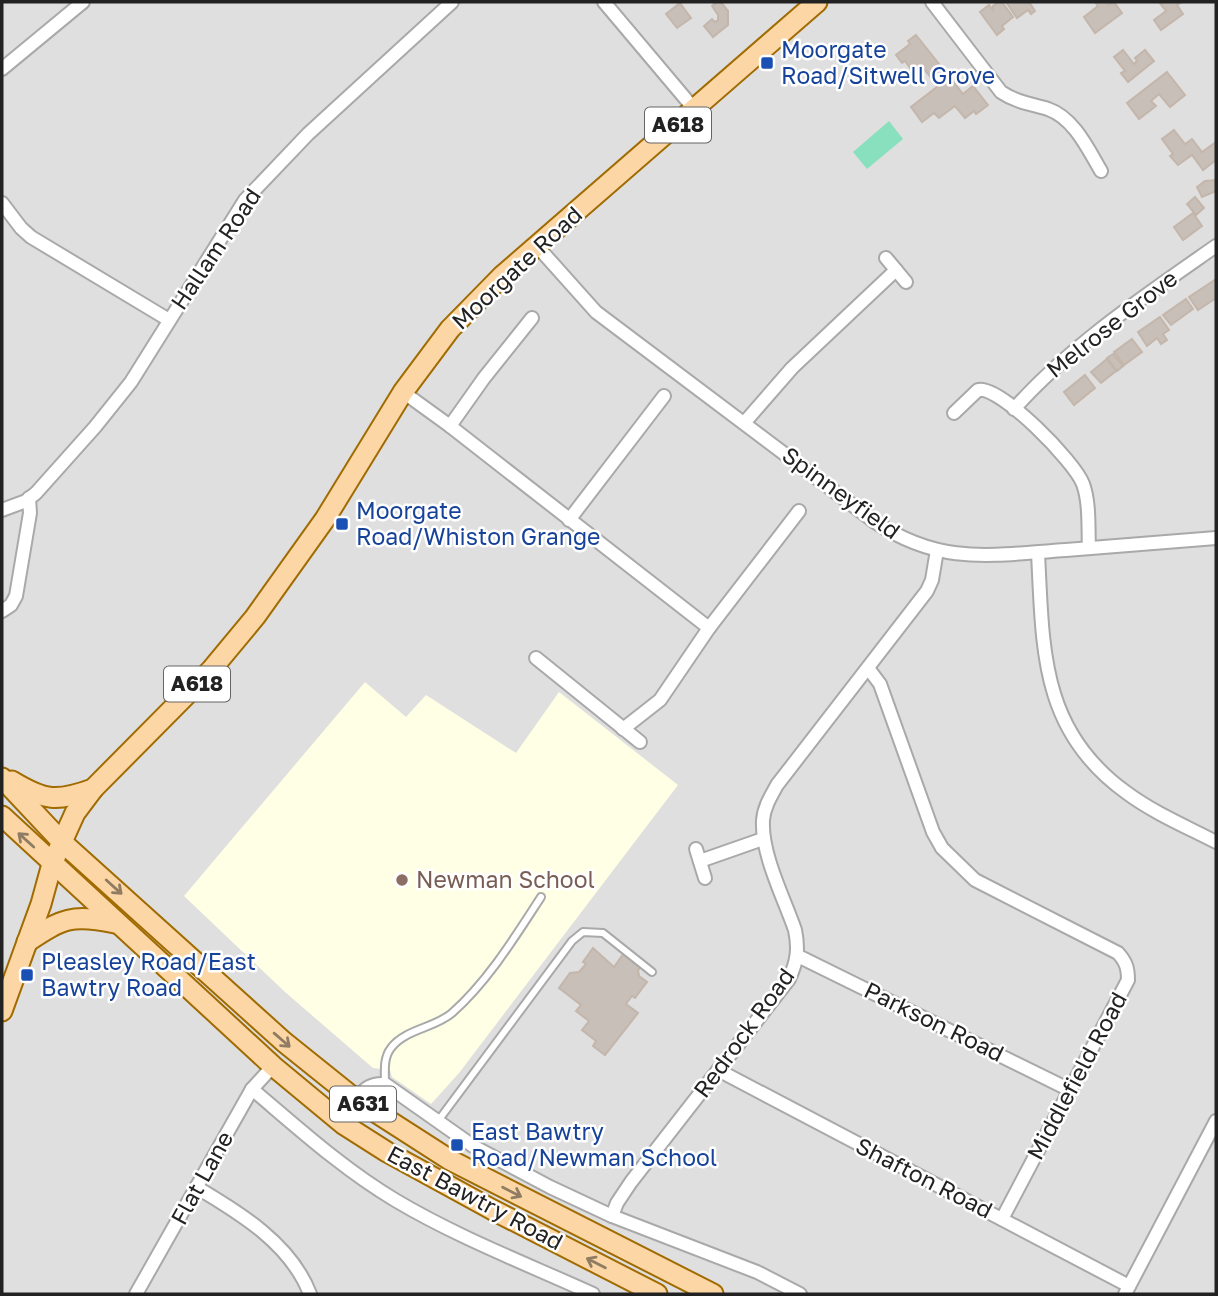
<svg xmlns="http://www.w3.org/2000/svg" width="1218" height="1296" font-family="'Golos Text',sans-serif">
  <rect width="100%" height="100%" fill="#f2efe9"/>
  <rect fill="#e0dfdf" x="2" y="2" width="1214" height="1292"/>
  <polygon fill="#ffffe5" points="365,682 406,717 426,695 516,753 559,692 678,785 459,1073 431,1104 392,1077 390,1070 373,1068 285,992 184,896"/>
  <polygon fill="#88e0be" points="889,121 903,139 867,169 853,152"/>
  <g fill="#c7bfb8" stroke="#c4b6ab" stroke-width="2">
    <polygon points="717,2 721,2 728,11 728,25 713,37 704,26 712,19 715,22 718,20 718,15 712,6"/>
    <polygon points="999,2 1002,2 1013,17 1002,26 1004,29 997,35 980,12 989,5 993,10 993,6"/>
    <polygon points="1006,2 1029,2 1035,11 1031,14 1028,10 1017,18"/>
    <polygon points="1095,2 1105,2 1108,5 1114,2 1122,13 1095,33 1084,17 1098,6"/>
    <polygon points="1159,2 1182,2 1177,5 1183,14 1161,30 1154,20 1166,11"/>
    <polygon points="680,3 691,18 677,28 666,14"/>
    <polygon points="916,35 963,94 973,86 988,105 976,114 974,111 965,118 955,106 939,118 934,113 922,122 911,107 938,86 924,69 916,76 905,61 902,63 896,55 910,44 908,41"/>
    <polygon points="1123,50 1134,64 1137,61 1135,58 1145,50 1154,61 1128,82 1121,73 1125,71 1114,57"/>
    <polygon points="1167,72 1185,95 1170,107 1159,94 1151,101 1156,106 1139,119 1127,103"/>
    <polygon points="1174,130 1185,144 1192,139 1202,152 1216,142 1216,160 1203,170 1192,155 1178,165 1170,156 1173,154 1162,139"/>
    <polygon points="1216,180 1216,191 1202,197 1197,187 1205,181"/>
    <polygon points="1195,197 1204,208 1196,215 1187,204"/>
    <polygon points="1193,213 1202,226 1183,240 1174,227"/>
    <polygon points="1216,279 1216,298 1198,310 1189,297"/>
    <polygon points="1186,299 1193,309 1171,325 1163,315"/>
    <polygon points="1160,317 1169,330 1163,334 1167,340 1161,344 1157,338 1147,346 1138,332"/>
    <polygon points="1132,339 1142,352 1124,365 1114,352"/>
    <polygon points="1113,354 1123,366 1117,371 1107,358"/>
    <polygon points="1107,359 1116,371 1101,383 1091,372"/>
    <polygon points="1085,375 1095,388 1074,405 1064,392"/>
    <polygon points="593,948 614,967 624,953 642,966 638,970 639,976 647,982 635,998 632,996 626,1004 638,1013 605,1055 593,1046 596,1041 582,1030 589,1021 576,1011 581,1005 559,988 570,973 579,972 586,964 583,962"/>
  </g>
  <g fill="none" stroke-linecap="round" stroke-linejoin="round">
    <g stroke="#a9a9a9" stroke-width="10">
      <g id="service">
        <path d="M385 1084C385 1072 383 1058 391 1048 405 1029 435 1028 452 1013 488 981 515 937 541 897"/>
        <polyline points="438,1121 572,941 583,932 603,933 652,972"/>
      </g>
    </g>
    <g stroke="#a9a9a9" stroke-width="16">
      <g id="minor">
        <polyline points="604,2 695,110"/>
        <path d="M932 2 1001 92C1016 102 1031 104 1048 109 1074 118 1088 149 1101 171"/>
        <polyline points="2,69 83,2"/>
        <polyline points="2,203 21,228 31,237 169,320"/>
        <path d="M537 246 596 312 875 522C942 566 991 555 1066 550 1116 546 1166 542 1216 538"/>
        <polyline points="886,258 906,282"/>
        <polyline points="403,392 450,426 709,628"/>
        <path d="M1014 409C1071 345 1146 295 1216 246"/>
        <path d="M954 413 978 390C1000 385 1075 462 1083 484 1090 503 1088 529 1089 548"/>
        <polyline points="745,422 792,368 896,270"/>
        <polyline points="450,426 484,378 532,318"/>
        <polyline points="2,510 26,501 36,493 95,427 131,382 245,200 308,134 452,2"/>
        <polyline points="569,520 664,396"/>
        <path d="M1038 553C1043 649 1040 731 1127 793 1154 813 1187 827 1216 842"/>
        <polyline points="2,611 11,605 16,596 30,513 29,498"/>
        <polyline points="536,658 640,742"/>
        <path d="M868 668 880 684 933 832 942 848 975 880 1118 953C1126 962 1128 968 1128 980L1002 1219"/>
        <polyline points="623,729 660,700 709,628 799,511"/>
        <polyline points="696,849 705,878"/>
        <polyline points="700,861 763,839"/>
        <polyline points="798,956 1070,1090"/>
        <polyline points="718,1070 1129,1286"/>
        <path d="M252 1089C298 1128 343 1169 395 1200 457 1237 527 1264 593 1294"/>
        <path d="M355 1099C365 1089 370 1083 385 1084L473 1146 550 1187 612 1216 757 1272 800 1294"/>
        <path d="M196 1187C240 1213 291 1244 310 1294"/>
        <path d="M612 1216 617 1203 631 1182 789 979C797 962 799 949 795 930 784 898 761 854 763 820 764 807 771 796 777 785L927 591 932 580 937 550"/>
        <polyline points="136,1294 252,1089 273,1066"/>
        <polyline points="1125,1294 1216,1121"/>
      </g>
    </g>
    <g stroke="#a06b00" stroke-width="23">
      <g id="primary">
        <polyline points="2,778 62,842 284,1042 355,1099 450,1160 713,1294"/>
        <path d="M12 781C45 801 57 802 93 789"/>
        <polyline points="2,816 273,1066 343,1124 387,1152 493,1210 657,1294"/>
        <path d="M27 942C63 918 72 914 115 923"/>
        <polyline points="2,1011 41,904 52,864 75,813 93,789 211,670 255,617 325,519 403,392 450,329 502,276 817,2"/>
      </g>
    </g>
    <use href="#service" stroke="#fff" stroke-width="6"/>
    <use href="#minor" stroke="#fff" stroke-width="12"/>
    <use href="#primary" stroke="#fcd6a4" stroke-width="19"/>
  </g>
  <defs><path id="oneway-shaft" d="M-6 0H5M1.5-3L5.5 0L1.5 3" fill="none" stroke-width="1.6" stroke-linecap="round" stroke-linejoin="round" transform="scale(1.75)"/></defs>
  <g stroke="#8f7c63">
    <use href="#oneway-shaft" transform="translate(26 840) rotate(-138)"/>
    <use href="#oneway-shaft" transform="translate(114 887) rotate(42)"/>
    <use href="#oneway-shaft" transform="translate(282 1040) rotate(41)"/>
    <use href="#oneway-shaft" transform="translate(512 1192) rotate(27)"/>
    <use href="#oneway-shaft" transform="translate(596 1263) rotate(-153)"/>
  </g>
  <g fill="#1a4fb4" stroke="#fff" stroke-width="2.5">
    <rect x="760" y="56" width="14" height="14" rx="3.5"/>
    <rect x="335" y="517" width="14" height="14" rx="3.5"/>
    <rect x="20" y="968" width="14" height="14" rx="3.5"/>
    <rect x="450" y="1138" width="14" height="14" rx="3.5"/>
  </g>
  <circle fill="#8d6e63" stroke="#fff" stroke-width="2.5" cx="402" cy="880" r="7"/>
  <g text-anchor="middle" stroke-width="5" stroke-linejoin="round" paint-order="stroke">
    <g fill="#fff" stroke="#646464" stroke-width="2">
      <rect x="645" y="107.5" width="66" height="35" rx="5"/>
      <rect x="164" y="666.5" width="66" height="35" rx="5"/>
      <rect x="330" y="1086.5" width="66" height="35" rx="5"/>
    </g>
    <g font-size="21" font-weight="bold" fill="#222">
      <text x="678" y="132">A618</text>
      <text x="197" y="691">A618</text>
      <text x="363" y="1111">A631</text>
    </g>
    <g font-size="23" fill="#164399" stroke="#fff" text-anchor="start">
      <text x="781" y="58">Moorgate<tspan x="781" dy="26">Road/Sitwell Grove</tspan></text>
      <text x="356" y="519">Moorgate<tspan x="356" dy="26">Road/Whiston Grange</tspan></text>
      <text x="41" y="970">Pleasley Road/East<tspan x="41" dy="26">Bawtry Road</tspan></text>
      <text x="471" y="1140">East Bawtry<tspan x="471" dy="26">Road/Newman School</tspan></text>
    </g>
    <g font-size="23" fill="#222" stroke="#fff">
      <text transform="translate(216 249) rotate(-56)" y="8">Hallam Road</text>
      <text transform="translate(517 268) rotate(-43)" y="8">Moorgate Road</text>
      <text transform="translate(1112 324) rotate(-38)" y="8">Melrose Grove</text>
      <text transform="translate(841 493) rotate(36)" y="8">Spinneyfield</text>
      <text transform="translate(934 1022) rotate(26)" y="8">Parkson Road</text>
      <text transform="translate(744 1033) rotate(-54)" y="8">Redrock Road</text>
      <text transform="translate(1077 1076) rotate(-62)" y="8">Middlefield Road</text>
      <text transform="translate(202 1178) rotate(-61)" y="8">Flat Lane</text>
      <text transform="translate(924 1178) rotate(27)" y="8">Shafton Road</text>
      <text transform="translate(475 1198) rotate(28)" y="8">East Bawtry Road</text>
    </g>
    <g font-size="23" fill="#785e54" stroke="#fff" text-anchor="start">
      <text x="416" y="888">Newman School</text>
    </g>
  </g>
  <rect width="1218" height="1296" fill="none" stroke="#222222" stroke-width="7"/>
</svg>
